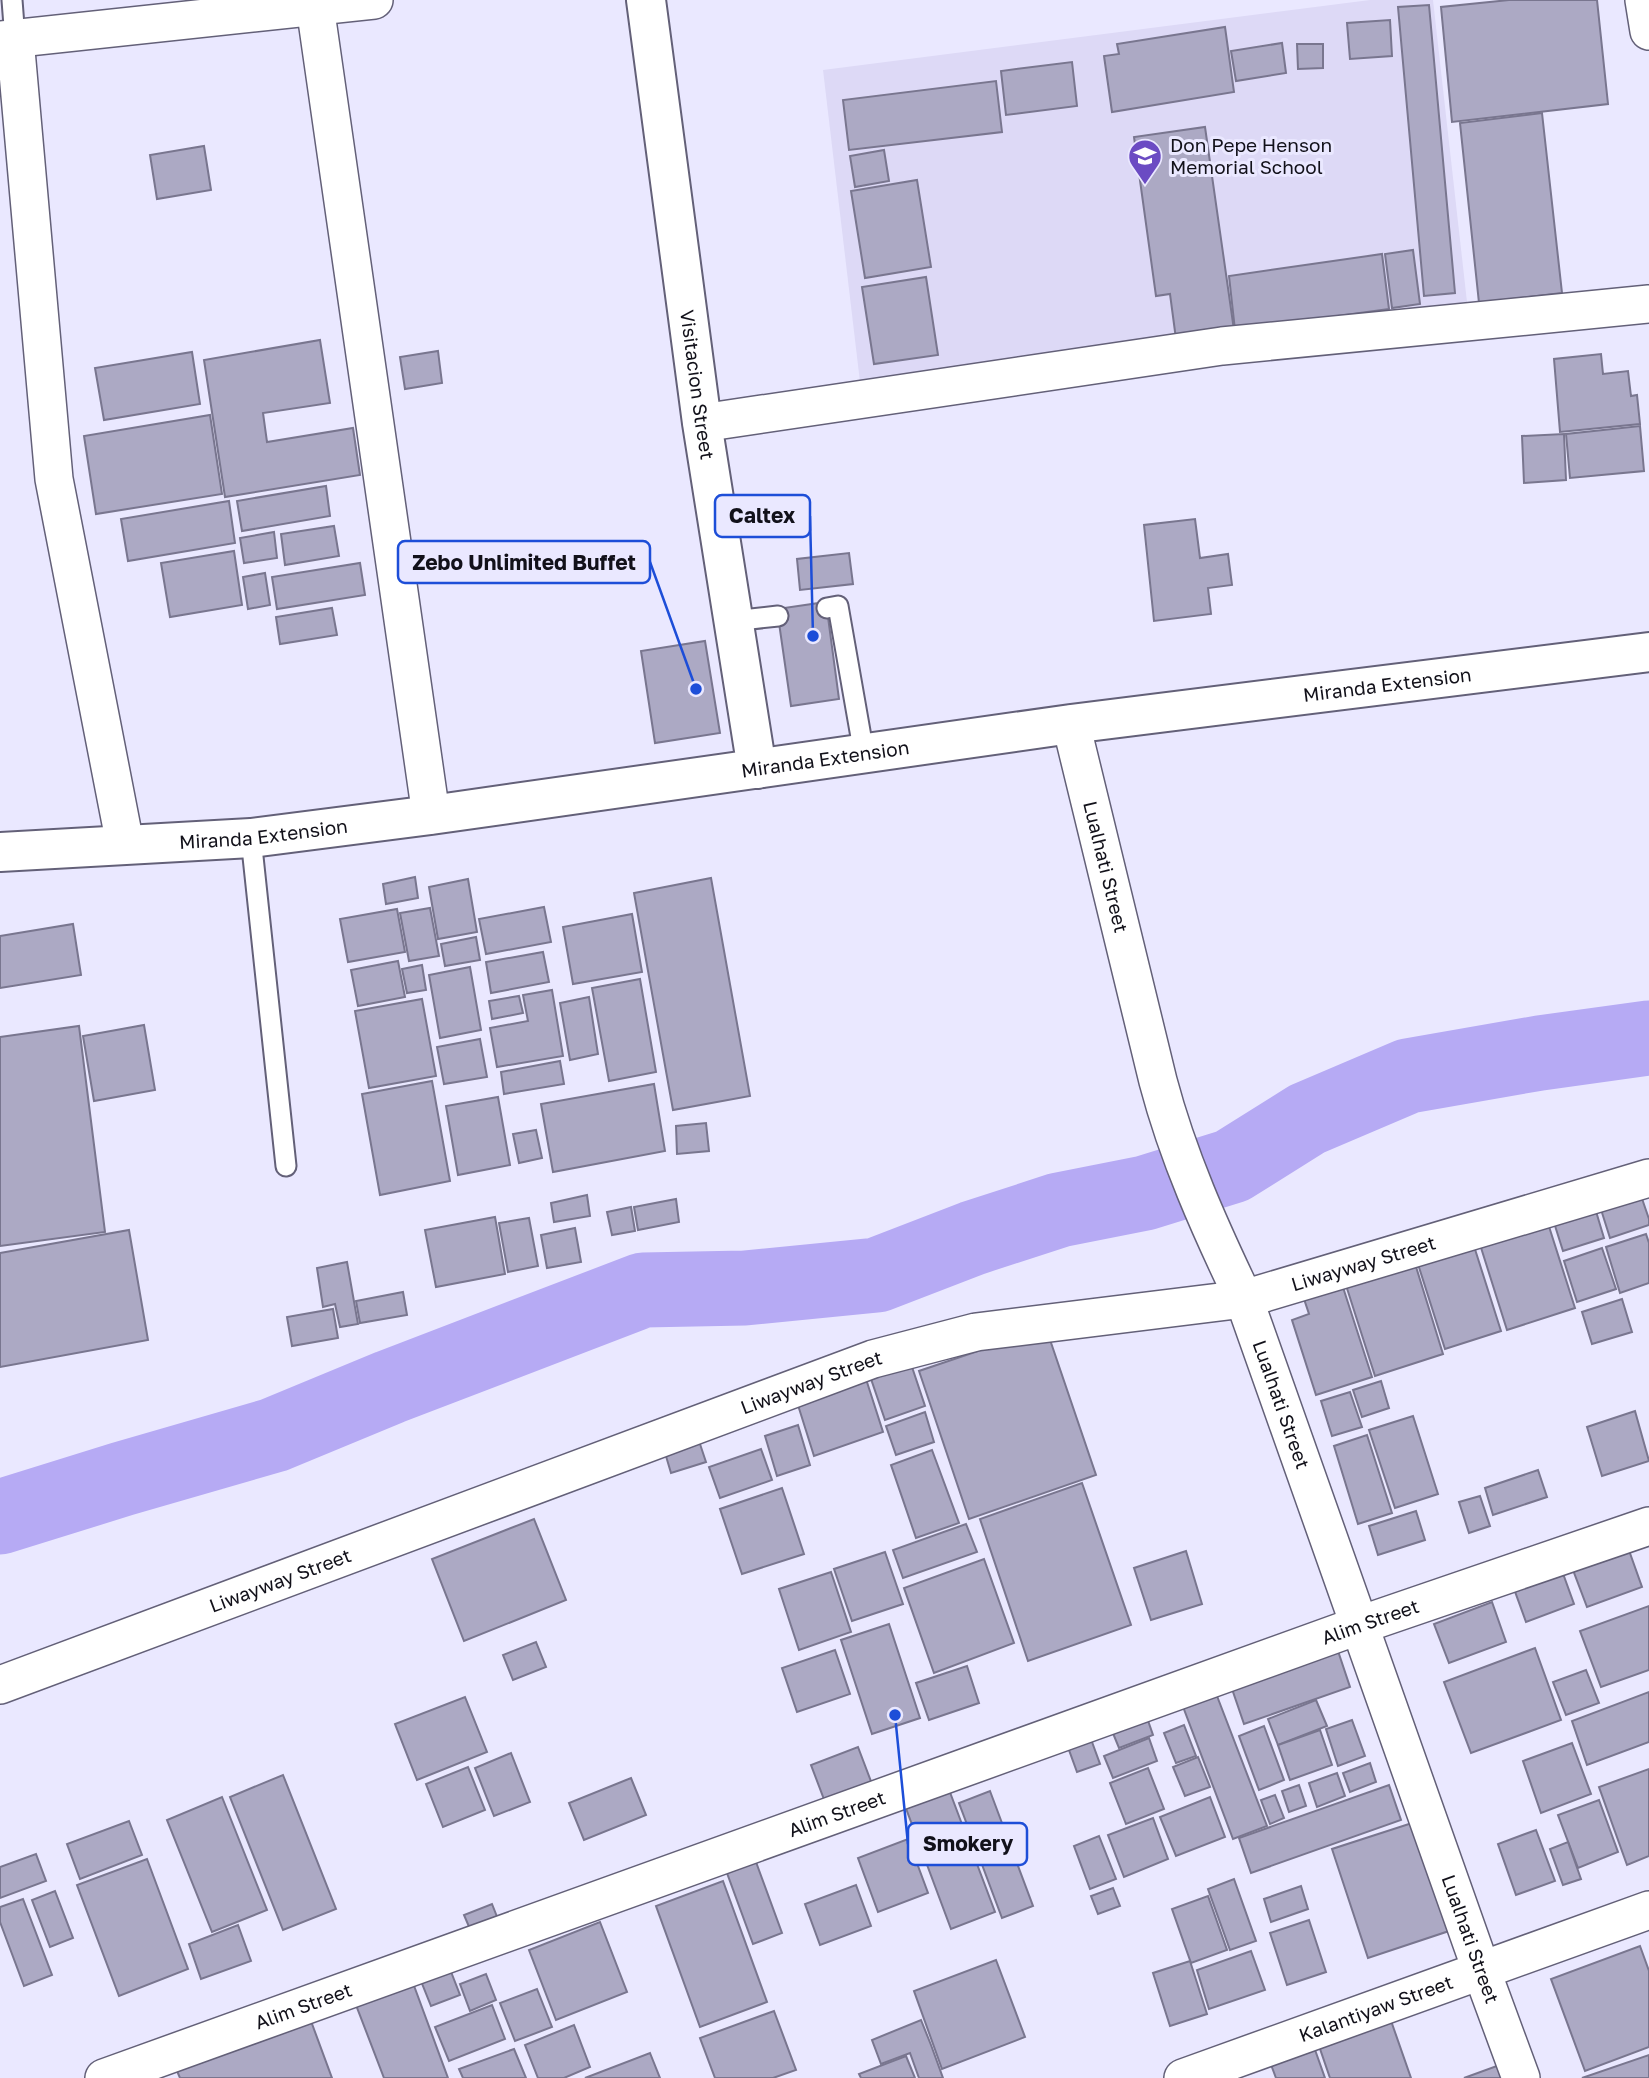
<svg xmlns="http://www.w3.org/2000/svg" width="1649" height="2078" font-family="'Golos Text',sans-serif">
  <rect width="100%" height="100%" fill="#eae8ff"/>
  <polygon fill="#ddd9f6" points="1370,0 1433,0 1467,302 860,382 823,70"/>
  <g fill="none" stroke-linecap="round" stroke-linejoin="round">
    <polyline stroke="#b6aaf4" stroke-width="75" points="0,1517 122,1479 274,1435 390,1387 643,1290 745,1288 877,1275 973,1238 1059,1210 1145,1193 1232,1166 1307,1119 1408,1076 1540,1053 1649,1038"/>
  </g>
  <g fill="#aca9c4" stroke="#79768f" stroke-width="2">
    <polygon points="1509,0 1597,0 1608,104 1452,122 1441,7"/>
    <polygon points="1429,5 1455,293 1424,296 1398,7"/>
    <polygon points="1390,20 1392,56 1350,59 1347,23"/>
    <polygon points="1225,27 1234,92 1112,112 1104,56 1119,54 1117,44"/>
    <polygon points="1282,43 1286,73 1236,81 1231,51"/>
    <polygon points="1297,44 1323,44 1323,68 1298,69"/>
    <polygon points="1072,62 1077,106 1006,115 1001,71"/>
    <polygon points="996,81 1002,132 849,150 843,100"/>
    <polygon points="1542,113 1562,293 1479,303 1460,123"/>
    <polygon points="1205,127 1234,330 1176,339 1170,294 1156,296 1134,137"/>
    <polygon points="204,146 211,190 157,199 150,155"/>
    <polygon points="884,150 889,181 855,187 850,156"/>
    <polygon points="917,180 931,267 865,278 851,191"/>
    <polygon points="1413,250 1420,304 1392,308 1385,254"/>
    <polygon points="1382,254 1389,309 1235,330 1229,276"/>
    <polygon points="926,277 938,355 874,364 862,287"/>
    <polygon points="320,340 330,403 263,413 267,442 353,428 360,475 225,497 204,360"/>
    <polygon points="438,351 442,383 405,389 400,357"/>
    <polygon points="192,352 200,404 104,420 95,368"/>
    <polygon points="1601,354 1603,374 1628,371 1631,396 1637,395 1640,424 1560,432 1554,359"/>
    <polygon points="210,415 222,494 96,514 84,436"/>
    <polygon points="1640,426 1644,471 1570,478 1566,434"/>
    <polygon points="1564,434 1566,480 1524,483 1522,436"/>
    <polygon points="326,486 330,516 242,531 237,501"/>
    <polygon points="229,501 235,543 128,561 121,519"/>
    <polygon points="1195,519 1200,558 1228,554 1232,585 1208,588 1211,614 1154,621 1144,525"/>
    <polygon points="334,526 339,556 285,565 281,534"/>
    <polygon points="274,532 277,558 244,563 240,538"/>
    <polygon points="234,551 242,605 170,617 161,563"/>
    <polygon points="849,553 853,584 800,590 797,559"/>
    <polygon points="360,563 365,595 277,609 272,577"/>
    <polygon points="265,573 270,605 248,609 243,577"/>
    <polygon points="826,602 839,699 791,706 777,609"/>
    <polygon points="332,608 337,635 280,644 276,617"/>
    <polygon points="705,641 720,733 655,743 641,651"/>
    <polygon points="415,877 418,898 386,904 383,884"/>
    <polygon points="711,878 750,1096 673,1110 634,893"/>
    <polygon points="468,879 477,932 438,939 429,887"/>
    <polygon points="544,907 551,942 486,954 479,919"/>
    <polygon points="430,908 439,956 409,961 400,913"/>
    <polygon points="397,909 405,952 348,962 340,919"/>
    <polygon points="632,914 642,972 573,984 563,927"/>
    <polygon points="73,924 81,975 0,988 0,936"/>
    <polygon points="476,937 480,960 445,966 441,944"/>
    <polygon points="543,952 549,982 491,993 486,962"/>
    <polygon points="398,961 405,997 358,1006 351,970"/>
    <polygon points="422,965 426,990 407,993 402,969"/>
    <polygon points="470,967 481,1030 440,1038 429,975"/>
    <polygon points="640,979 656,1072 609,1081 592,988"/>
    <polygon points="552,990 563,1056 497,1067 490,1028 528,1021 523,995"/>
    <polygon points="519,996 523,1013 492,1019 489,1001"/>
    <polygon points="589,997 598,1054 570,1060 560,1003"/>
    <polygon points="422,999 436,1076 369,1088 355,1011"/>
    <polygon points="144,1025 155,1090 94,1101 83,1036"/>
    <polygon points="79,1026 105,1232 0,1246 0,1037"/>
    <polygon points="480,1039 487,1077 444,1084 437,1047"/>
    <polygon points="560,1061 564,1084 504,1094 501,1072"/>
    <polygon points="432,1081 450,1181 380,1195 362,1094"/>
    <polygon points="654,1084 665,1151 553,1172 541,1104"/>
    <polygon points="498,1097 510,1165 458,1175 446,1106"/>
    <polygon points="706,1123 709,1151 677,1154 676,1126"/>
    <polygon points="536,1130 542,1158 519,1163 513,1134"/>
    <polygon points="1638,1187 1649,1219 1649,1225 1610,1238 1598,1200"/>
    <polygon points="587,1195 590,1216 554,1222 551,1203"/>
    <polygon points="1592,1198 1604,1238 1563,1251 1550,1210"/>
    <polygon points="676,1199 679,1222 638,1230 634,1207"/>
    <polygon points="631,1207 635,1231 612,1235 607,1212"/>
    <polygon points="1545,1214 1575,1308 1507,1330 1477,1235"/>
    <polygon points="495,1217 505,1274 436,1287 425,1230"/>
    <polygon points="529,1218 538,1266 508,1272 499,1223"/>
    <polygon points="575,1228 581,1262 547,1268 541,1235"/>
    <polygon points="129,1230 148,1340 0,1367 0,1253"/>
    <polygon points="1646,1234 1649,1243 1649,1283 1620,1293 1606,1247"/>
    <polygon points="1473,1243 1501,1331 1445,1349 1417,1261"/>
    <polygon points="1602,1248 1616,1289 1577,1302 1564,1261"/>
    <polygon points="1413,1257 1443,1354 1375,1376 1344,1279"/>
    <polygon points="347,1262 358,1324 340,1327 335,1304 323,1307 317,1268"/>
    <polygon points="1340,1278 1372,1377 1316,1395 1292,1320 1309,1314 1301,1290"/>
    <polygon points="403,1292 407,1315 360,1323 356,1301"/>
    <polygon points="1622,1299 1632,1332 1592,1344 1582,1312"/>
    <polygon points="333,1309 338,1338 292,1346 287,1317"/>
    <polygon points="1046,1328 1096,1475 969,1519 919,1371"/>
    <polygon points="909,1358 925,1406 885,1420 869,1373"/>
    <polygon points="866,1379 883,1432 814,1456 797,1402"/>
    <polygon points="1381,1381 1389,1408 1362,1417 1353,1390"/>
    <polygon points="1350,1392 1362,1427 1332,1436 1321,1401"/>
    <polygon points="1635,1411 1649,1461 1602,1476 1587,1427"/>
    <polygon points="925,1412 934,1442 896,1455 886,1426"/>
    <polygon points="1413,1416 1438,1494 1395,1508 1369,1430"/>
    <polygon points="798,1425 810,1465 777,1476 765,1436"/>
    <polygon points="697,1435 706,1462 671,1473 663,1446"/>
    <polygon points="1367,1435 1392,1513 1358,1524 1334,1446"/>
    <polygon points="761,1449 772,1480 720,1498 709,1467"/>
    <polygon points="932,1450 959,1523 916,1538 891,1465"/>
    <polygon points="1538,1470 1547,1497 1493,1515 1485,1488"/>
    <polygon points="1082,1483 1131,1625 1028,1661 980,1519"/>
    <polygon points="782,1488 804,1554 742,1574 720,1509"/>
    <polygon points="1480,1496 1490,1526 1469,1533 1459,1502"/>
    <polygon points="1416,1511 1425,1540 1378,1555 1369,1526"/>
    <polygon points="534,1519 566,1600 464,1641 432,1559"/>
    <polygon points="966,1524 977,1552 903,1578 893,1550"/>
    <polygon points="1626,1542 1642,1587 1587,1607 1570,1562"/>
    <polygon points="1186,1551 1202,1604 1151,1620 1134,1568"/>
    <polygon points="885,1552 903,1604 852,1621 834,1569"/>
    <polygon points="984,1559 1014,1643 934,1673 904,1588"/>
    <polygon points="1561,1568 1574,1604 1526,1622 1513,1586"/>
    <polygon points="831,1572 851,1632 799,1650 779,1589"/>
    <polygon points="1492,1602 1506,1642 1449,1663 1434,1624"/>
    <polygon points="1649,1606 1649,1670 1601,1687 1580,1631"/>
    <polygon points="889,1624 920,1718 872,1734 841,1640"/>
    <polygon points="536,1642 546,1667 513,1680 503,1655"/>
    <polygon points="1335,1642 1350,1687 1244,1724 1229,1680"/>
    <polygon points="1535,1648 1561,1720 1471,1753 1444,1682"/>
    <polygon points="835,1650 850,1694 797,1712 782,1668"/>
    <polygon points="967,1666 979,1703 929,1720 916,1683"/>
    <polygon points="1586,1670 1599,1703 1566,1715 1553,1682"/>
    <polygon points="1212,1683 1267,1826 1233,1839 1179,1696"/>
    <polygon points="1649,1692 1649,1742 1587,1765 1572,1721"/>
    <polygon points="465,1697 487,1752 417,1780 395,1724"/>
    <polygon points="1316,1700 1327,1726 1278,1745 1268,1719"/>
    <polygon points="1145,1712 1153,1735 1119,1748 1110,1726"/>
    <polygon points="1352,1720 1365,1756 1338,1766 1326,1729"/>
    <polygon points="1184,1725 1196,1756 1176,1763 1164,1733"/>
    <polygon points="1264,1726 1284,1780 1259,1790 1239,1736"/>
    <polygon points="1320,1730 1332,1765 1290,1780 1278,1745"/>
    <polygon points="1088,1731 1100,1764 1077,1772 1065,1739"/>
    <polygon points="1149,1738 1157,1761 1113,1778 1104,1756"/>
    <polygon points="1572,1743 1591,1794 1541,1813 1523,1761"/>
    <polygon points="858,1747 872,1784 825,1802 811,1765"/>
    <polygon points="511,1753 530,1802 494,1816 475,1768"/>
    <polygon points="1198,1757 1210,1787 1185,1796 1173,1767"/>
    <polygon points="1370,1763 1376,1782 1350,1792 1343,1773"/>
    <polygon points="468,1767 485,1810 443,1827 426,1784"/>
    <polygon points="1148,1768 1164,1809 1126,1824 1110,1783"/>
    <polygon points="1649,1769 1649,1856 1627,1865 1599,1787"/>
    <polygon points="1337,1773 1345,1796 1317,1807 1309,1783"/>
    <polygon points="283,1775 336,1909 283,1930 230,1797"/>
    <polygon points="631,1778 646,1815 584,1840 569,1803"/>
    <polygon points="1299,1785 1306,1806 1289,1812 1282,1791"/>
    <polygon points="1389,1785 1401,1820 1251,1873 1239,1838"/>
    <polygon points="948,1787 995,1912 951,1929 904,1803"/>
    <polygon points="990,1791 1033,1906 1002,1918 959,1803"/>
    <polygon points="1275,1795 1284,1818 1270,1824 1261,1800"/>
    <polygon points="222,1797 267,1910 212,1932 167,1820"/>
    <polygon points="1210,1797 1225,1837 1176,1856 1160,1817"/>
    <polygon points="1599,1800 1618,1852 1578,1868 1558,1815"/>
    <polygon points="1153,1818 1168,1859 1124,1877 1108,1835"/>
    <polygon points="129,1821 142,1855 80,1879 67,1844"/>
    <polygon points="1412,1823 1449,1931 1368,1958 1332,1849"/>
    <polygon points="1536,1830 1555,1881 1516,1895 1498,1844"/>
    <polygon points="1099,1836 1116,1879 1090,1889 1074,1846"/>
    <polygon points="908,1839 928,1893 878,1912 858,1858"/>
    <polygon points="1568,1842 1581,1879 1563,1885 1550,1849"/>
    <polygon points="36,1854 46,1881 0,1898 0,1867"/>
    <polygon points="147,1859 188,1969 119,1996 77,1885"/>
    <polygon points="756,1862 782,1933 753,1944 727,1873"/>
    <polygon points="1234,1879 1256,1941 1230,1950 1208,1889"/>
    <polygon points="723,1881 767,2002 700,2027 656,1906"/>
    <polygon points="856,1885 871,1926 820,1945 805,1904"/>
    <polygon points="1301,1886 1308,1909 1271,1922 1264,1899"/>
    <polygon points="1113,1888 1120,1906 1098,1914 1091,1896"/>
    <polygon points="55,1891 73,1938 50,1947 32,1900"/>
    <polygon points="1208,1896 1227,1950 1191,1963 1172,1909"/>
    <polygon points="23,1899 52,1975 24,1986 0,1922 0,1907"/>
    <polygon points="492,1904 503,1932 476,1943 464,1915"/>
    <polygon points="1309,1920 1326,1972 1287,1985 1270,1933"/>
    <polygon points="600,1922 627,1992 556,2020 529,1950"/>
    <polygon points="238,1925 251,1961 201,1979 189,1944"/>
    <polygon points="1640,1946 1649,1971 1649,2047 1585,2071 1551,1979"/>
    <polygon points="1251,1951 1265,1990 1209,2009 1197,1970"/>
    <polygon points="996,1960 1025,2037 942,2069 914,1991"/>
    <polygon points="1190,1961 1207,2014 1170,2026 1153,1973"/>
    <polygon points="448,1964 460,1995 431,2006 419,1976"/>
    <polygon points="486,1974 496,2000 470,2011 460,1984"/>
    <polygon points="413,1983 448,2078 384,2078 356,2005"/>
    <polygon points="537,1989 552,2027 515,2041 500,2003"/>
    <polygon points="492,2005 505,2039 449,2061 435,2027"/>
    <polygon points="774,2011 796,2070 773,2078 715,2078 700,2038"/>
    <polygon points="308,2013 332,2078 180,2078 174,2064"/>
    <polygon points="1389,2015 1411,2078 1330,2078 1317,2040"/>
    <polygon points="921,2020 931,2045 943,2078 919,2078 910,2053 881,2064 872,2040"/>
    <polygon points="574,2025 590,2067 564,2078 538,2078 525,2045"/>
    <polygon points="1314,2047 1325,2078 1276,2078 1270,2062"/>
    <polygon points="514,2049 526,2078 463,2078 459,2069"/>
    <polygon points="650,2053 660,2078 585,2078"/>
    <polygon points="1649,2055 1649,2078 1582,2078"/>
    <polygon points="906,2056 915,2078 861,2078 859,2074"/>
    <polygon points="1505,2063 1511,2078 1464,2078"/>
  </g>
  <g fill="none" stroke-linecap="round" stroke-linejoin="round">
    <g stroke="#636078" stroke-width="23">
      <g id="service">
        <polyline points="12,0 15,39"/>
        <polyline points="827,608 838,606 864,754"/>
        <polyline points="733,621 778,616"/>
        <polyline points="251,838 286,1166"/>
      </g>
    </g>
    <g stroke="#636078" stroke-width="40">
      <g id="minor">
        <polyline points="1644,0 1649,31"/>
        <polyline points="315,6 431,815"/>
        <polyline points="15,39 54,479 125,844"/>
        <polyline points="0,40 374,0"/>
        <polyline points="702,423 1222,346 1649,304"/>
        <path id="s1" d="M1071 724 1158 1081C1178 1157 1210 1228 1244 1299L1482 1972 1521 2078"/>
        <path id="s2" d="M0 1685 873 1359 976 1332 1244 1299 1649 1178"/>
        <path id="s3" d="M104 2078 1360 1625 1649 1526"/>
        <path id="s4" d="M1183 2078 1649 1910"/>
      </g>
    </g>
    <g stroke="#636078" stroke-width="42">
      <g id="tertiary">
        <path id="s5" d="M646 0 702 423 757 769"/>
      </g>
    </g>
    <g stroke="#636078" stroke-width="42">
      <g id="secondary">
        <path id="s6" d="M0 852 251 838 431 815 1071 724 1649 652"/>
      </g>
    </g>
    <use href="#service" stroke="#fff" stroke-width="19"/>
    <use href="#minor" stroke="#fff" stroke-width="37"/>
    <use href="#tertiary" stroke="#fff" stroke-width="38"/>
    <use href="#secondary" stroke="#fff" stroke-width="38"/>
  </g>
  <defs>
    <g id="school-pin" transform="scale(1.75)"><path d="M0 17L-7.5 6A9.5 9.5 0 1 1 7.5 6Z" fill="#6b4bc3" stroke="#eae8ff"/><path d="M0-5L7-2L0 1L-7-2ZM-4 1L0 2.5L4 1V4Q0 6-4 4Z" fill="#fff"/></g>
  </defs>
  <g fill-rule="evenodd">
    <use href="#school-pin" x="1145" y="156"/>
  </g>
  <g text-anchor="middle" stroke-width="6" stroke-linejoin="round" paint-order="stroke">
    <g font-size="19" fill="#12111a" stroke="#eae8ff" text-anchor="start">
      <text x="1170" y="152">Don Pepe Henson<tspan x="1170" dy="22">Memorial School</tspan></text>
    </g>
    <g font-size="19" fill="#12111a" stroke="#eae8ff">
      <text dy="7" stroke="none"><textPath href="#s5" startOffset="388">Visitacion Street</textPath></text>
      <text dy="7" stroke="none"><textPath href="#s6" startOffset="1398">Miranda Extension</textPath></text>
      <text dy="7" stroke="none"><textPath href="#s6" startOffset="831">Miranda Extension</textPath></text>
      <text dy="7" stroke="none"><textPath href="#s6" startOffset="264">Miranda Extension</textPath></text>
      <text dy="7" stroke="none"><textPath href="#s1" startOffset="147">Lualhati Street</textPath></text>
      <text dy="7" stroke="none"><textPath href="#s2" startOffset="1433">Liwayway Street</textPath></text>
      <text dy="7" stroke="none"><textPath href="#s2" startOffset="866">Liwayway Street</textPath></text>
      <text dy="7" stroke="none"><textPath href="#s1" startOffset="714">Lualhati Street</textPath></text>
      <text dy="7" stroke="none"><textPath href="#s2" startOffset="299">Liwayway Street</textPath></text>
      <text dy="7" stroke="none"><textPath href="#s3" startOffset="1346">Alim Street</textPath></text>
      <text dy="7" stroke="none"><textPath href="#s3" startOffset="779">Alim Street</textPath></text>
      <text dy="7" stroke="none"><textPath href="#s1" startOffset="1281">Lualhati Street</textPath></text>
      <text dy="7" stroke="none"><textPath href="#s3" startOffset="212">Alim Street</textPath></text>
      <text dy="7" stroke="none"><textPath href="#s4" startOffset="205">Kalantiyaw Street</textPath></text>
    </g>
  </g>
  <path fill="none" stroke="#1d4ed8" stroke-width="2.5" d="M813 636L810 516M696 689L650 562M895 1715L908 1844"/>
  <g fill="#1d4ed8" stroke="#eae8ff" stroke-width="2.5">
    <circle cx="813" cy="636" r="7"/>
    <circle cx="696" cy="689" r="7"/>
    <circle cx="895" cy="1715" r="7"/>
  </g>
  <g fill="#eae8ff" stroke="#1d4ed8" stroke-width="2.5">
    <rect x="715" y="495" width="95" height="42" rx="7"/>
    <rect x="398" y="541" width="252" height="42" rx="7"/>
    <rect x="908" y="1823" width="119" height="42" rx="7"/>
  </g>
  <g font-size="21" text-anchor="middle" font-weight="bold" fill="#12111a">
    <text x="762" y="523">Caltex</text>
    <text x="524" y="570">Zebo Unlimited Buffet</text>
    <text x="968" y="1851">Smokery</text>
  </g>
</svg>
